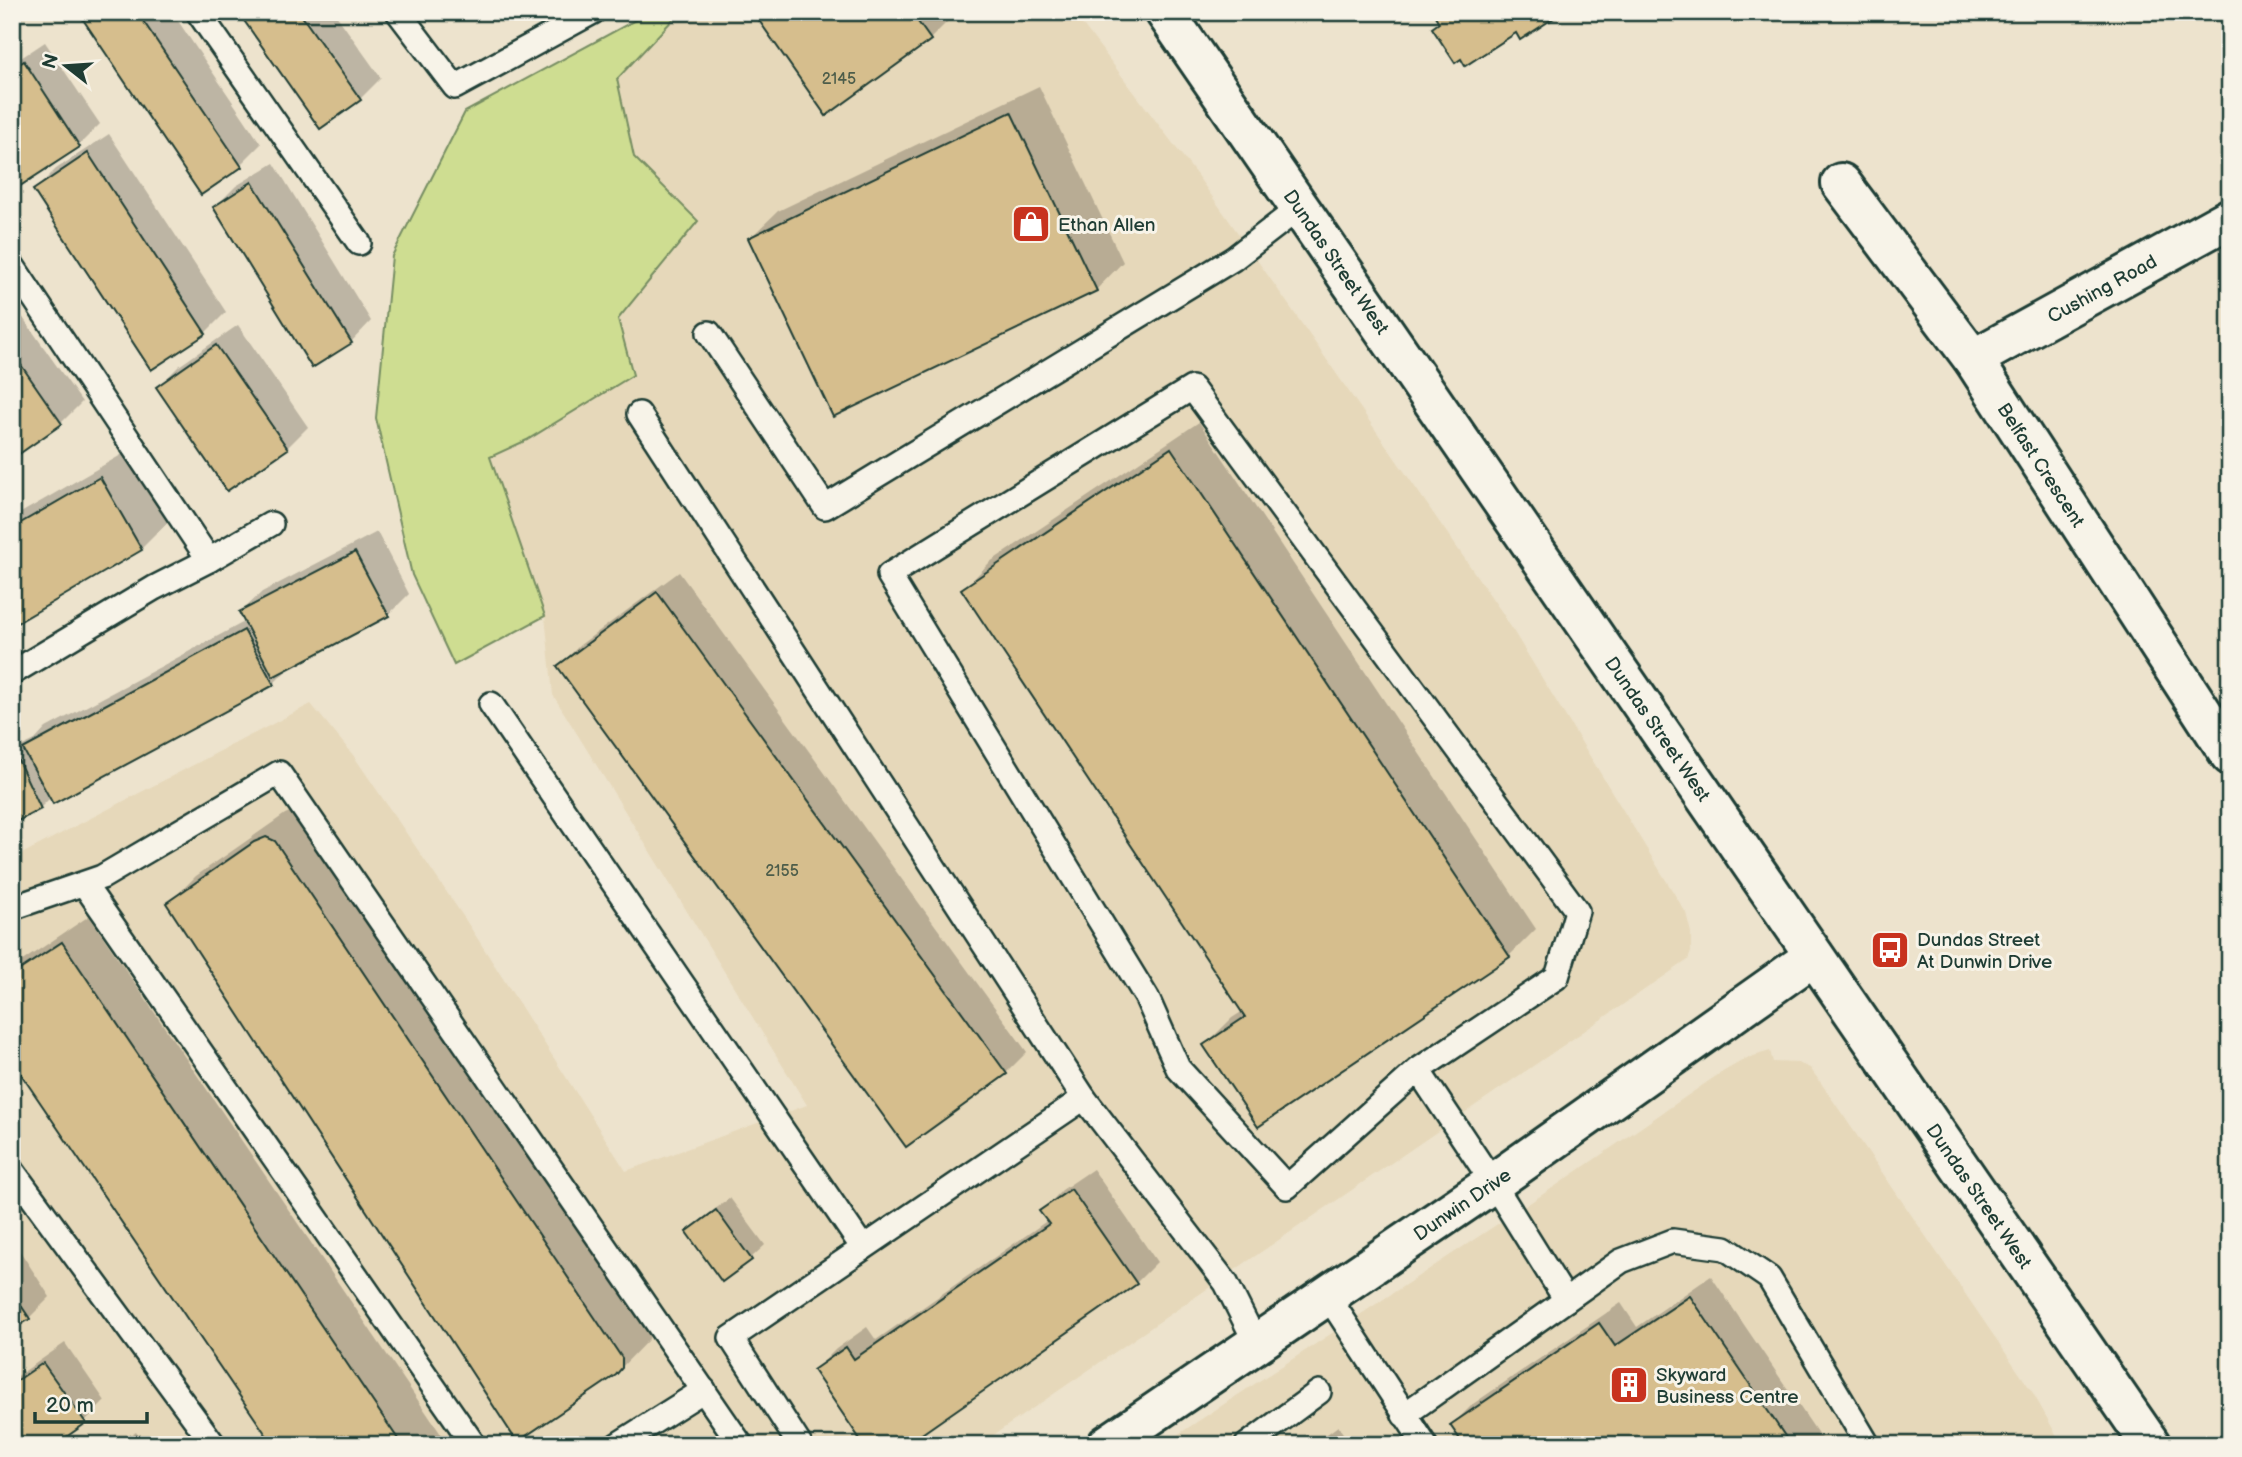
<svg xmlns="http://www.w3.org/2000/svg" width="2242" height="1457" font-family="'Balsamiq Sans',sans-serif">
  <rect width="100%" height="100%" fill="#ede3cd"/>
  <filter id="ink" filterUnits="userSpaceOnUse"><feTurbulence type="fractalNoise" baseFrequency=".0143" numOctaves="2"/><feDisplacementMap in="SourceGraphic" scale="14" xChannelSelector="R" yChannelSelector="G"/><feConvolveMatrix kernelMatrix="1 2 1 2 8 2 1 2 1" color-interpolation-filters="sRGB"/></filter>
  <g filter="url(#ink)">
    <g fill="#e6d8ba">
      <polygon points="680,12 1055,12 1084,26 1199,178 1286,301 1501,611 1686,913 1691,933 1691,952 1688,960 979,1445 12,1445 12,859 311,704 353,755 465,919 626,1171 807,1105 553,695 545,616 490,457 527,440 633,375 618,319 698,221 634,157 617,79"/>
      <polygon points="1770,1051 1773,1062 1798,1063 1810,1068 1821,1083 2033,1393 2062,1445 1162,1445 1560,1183 1719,1074 1747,1058"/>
    </g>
    <polygon fill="#cedd91" stroke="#768d62" stroke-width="2" points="650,12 680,12 617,79 634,157 698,221 618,319 633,375 527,440 490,457 545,616 454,665 412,575 376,418 392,256 465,112"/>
    <g fill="#0003">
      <polygon points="80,12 172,12 261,144 240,165"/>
      <polygon points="240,12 334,12 381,78 360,99"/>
      <polygon points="755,12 947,12 951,18 930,39"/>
      <polygon points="45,42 100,124 79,145 21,183 12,170 12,64"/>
      <polygon points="1039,86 1123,262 1096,290 750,238 778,211"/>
      <polygon points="109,134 226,312 205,333 35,190 56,169"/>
      <polygon points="274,163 371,321 351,342 215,207 236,186"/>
      <polygon points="12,302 82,402 61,423 12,457"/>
      <polygon points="238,325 308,427 287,448 158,387 179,366"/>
      <polygon points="1199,422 1536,929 1509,956 1205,1045 1232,1018 1243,1011 963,590 990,562"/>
      <polygon points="128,451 169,521 141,549 12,624 12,518"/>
      <polygon points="377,532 409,594 388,615 291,666 273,684 51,797 40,808 12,822 12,751 35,740 46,728 246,621 241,612 262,592"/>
      <polygon points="679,572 1027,1052 1006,1073 559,666 580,645"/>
      <polygon points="294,810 649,1331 649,1339 618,1371 169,903 196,876 285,814"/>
      <polygon points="89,916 447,1443 445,1445 276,1445 12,1058 12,968"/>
      <polygon points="1093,1169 1157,1262 1136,1283 815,1370 836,1349 867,1327 876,1340 1048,1220 1042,1211 1062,1190"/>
      <polygon points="730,1198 765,1245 751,1258 688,1233 702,1219"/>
      <polygon points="12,1239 50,1297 29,1318 12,1328"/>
      <polygon points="1711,1276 1821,1438 1814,1445 1466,1445 1452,1425 1473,1404 1621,1303 1637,1327"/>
      <polygon points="65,1343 105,1401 85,1421 12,1445 12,1380"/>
      <polygon points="1338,1426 1351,1445 1312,1445"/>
      <polygon points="136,1432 144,1445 117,1445"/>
    </g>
    <g fill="#d6be8d" stroke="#1f3d34" stroke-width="2">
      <polygon points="78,12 137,12 242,167 201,195"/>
      <polygon points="238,12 299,12 361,100 320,129"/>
      <polygon points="753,12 911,12 931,40 826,116"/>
      <polygon points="1433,12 1563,12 1520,40 1516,33 1465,66 1461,59 1455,63 1432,28 1439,23"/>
      <polygon points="24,61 80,147 20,186 12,173 12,69"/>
      <polygon points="1011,112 1097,291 833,417 748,238"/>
      <polygon points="88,153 206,334 151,370 33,190"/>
      <polygon points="252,182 352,343 312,368 213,207"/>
      <polygon points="216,345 288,449 227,491 156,387"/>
      <polygon points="12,352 62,424 12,459"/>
      <polygon points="1171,448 1510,957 1258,1127 1203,1045 1245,1017 961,589"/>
      <polygon points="100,477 142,550 12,626 12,528"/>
      <polygon points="355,552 389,616 273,677 239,612"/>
      <polygon points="657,592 1007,1074 906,1147 557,666"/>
      <polygon points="244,630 274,685 53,804 23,749"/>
      <polygon points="17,758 41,809 12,824 12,760"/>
      <polygon points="266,837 275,841 622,1358 622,1368 616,1375 517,1442 166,903 254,842"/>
      <polygon points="62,942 402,1445 273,1445 12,1061 12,975"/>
      <polygon points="1071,1189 1137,1284 906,1445 864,1445 813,1370 846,1347 854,1359 1049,1224 1039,1211"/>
      <polygon points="716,1210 752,1260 722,1282 686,1232"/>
      <polygon points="12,1292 30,1319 12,1330"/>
      <polygon points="1690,1296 1791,1445 1464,1445 1450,1425 1599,1323 1615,1346"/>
      <polygon points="43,1363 86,1423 55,1445 12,1445 12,1384"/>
    </g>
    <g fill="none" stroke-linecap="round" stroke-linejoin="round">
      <g stroke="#1f3d34" stroke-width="28">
        <g id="lane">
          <polyline points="198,12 359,243"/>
          <polyline points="398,12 455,87 593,12"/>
          <polyline points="12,265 209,560"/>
          <polyline points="709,333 825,507 1233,259 1299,208"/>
          <polyline points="639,414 1084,1098 1226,1283 1256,1343"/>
          <polyline points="12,673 154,588 209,560 271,524"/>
          <polyline points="491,704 863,1248"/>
          <polyline points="84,884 474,1445"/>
          <polyline points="12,908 102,877 279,773 741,1445"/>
          <polyline points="1418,1070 1287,1187 1178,1068 1147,998 889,575 1192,388 1577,911 1557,977 1418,1070 1493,1183 1566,1300"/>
          <polyline points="12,1170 214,1445"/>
          <polyline points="1327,1295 1425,1445"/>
          <polyline points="1404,1415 1621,1261 1673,1241 1725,1248 1769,1278 1868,1445"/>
          <polyline points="617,1445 704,1390"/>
          <polyline points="800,1445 731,1338 1084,1098"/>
          <polyline points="1247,1445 1319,1392"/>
        </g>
      </g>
      <g stroke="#1f3d34" stroke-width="44">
        <g id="street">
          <path id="s1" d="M1841 183 1973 359 2230 755"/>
          <path id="s2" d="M1973 359 2230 218"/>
          <path id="s3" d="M1107 1445 1493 1183 1814 956"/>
        </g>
      </g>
      <g stroke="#1f3d34" stroke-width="44">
        <g id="primary">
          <path id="s4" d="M1165 12 2151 1445"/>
        </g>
      </g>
      <use href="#lane" stroke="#f7f3e8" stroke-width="23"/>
      <use href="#street" stroke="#f7f3e8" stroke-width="38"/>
      <use href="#primary" stroke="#f7f3e8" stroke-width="38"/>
    </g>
  </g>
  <defs>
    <g id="shop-square" transform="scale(2.0125)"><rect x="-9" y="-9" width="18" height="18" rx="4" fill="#c8321e" stroke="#f7f3e8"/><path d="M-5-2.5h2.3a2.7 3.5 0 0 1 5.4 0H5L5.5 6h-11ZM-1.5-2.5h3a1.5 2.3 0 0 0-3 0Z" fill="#fff"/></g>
    <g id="bus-square" transform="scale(2.0125)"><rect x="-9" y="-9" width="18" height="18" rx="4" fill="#c8321e" stroke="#f7f3e8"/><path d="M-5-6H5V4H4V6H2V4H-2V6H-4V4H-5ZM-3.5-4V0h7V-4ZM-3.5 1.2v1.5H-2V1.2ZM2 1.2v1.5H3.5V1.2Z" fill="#fff"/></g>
    <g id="building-square" transform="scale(2.0125)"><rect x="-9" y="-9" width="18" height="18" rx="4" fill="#c8321e" stroke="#f7f3e8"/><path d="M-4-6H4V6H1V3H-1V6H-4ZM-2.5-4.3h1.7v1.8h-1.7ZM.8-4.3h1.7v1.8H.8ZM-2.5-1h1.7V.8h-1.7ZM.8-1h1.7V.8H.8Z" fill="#fff"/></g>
  </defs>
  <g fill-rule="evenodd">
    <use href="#shop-square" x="1031" y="224"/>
    <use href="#bus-square" x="1890" y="950"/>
    <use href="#building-square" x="1629" y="1385"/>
  </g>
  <g text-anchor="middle" stroke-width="6" stroke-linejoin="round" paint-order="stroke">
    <g font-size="16" fill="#4d5d4a">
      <text x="839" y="84">2145</text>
      <text x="782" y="876">2155</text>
    </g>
    <g font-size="19" fill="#1f3d34" stroke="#f7f3e8" text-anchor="start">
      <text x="1058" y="231">Ethan Allen</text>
      <text x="1917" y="946">Dundas Street<tspan x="1917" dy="22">At Dunwin Drive</tspan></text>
      <text x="1656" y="1381">Skyward<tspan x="1656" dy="22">Business Centre</tspan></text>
    </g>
    <g font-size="19" fill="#1f3d34" stroke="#f7f3e8">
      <text dy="7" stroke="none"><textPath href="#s4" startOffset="303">Dundas Street West</textPath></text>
      <text dy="7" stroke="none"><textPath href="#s2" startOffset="147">Cushing Road</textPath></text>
      <text dy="7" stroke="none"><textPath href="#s1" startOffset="346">Belfast Crescent</textPath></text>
      <text dy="7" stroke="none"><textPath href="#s4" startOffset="870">Dundas Street West</textPath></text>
      <text dy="7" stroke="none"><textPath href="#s4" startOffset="1437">Dundas Street West</textPath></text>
      <text dy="7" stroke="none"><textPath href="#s3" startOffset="429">Dunwin Drive</textPath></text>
    </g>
  </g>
  <rect width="2242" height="1457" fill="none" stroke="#f7f3e8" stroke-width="42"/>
  <rect x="21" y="21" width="2200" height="1415" fill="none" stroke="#1f3d34" stroke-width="2.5" filter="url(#ink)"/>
  <g transform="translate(66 66) rotate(287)" stroke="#f7f3e8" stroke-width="5" paint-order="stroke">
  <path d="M0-5L12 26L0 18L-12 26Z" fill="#1f3d34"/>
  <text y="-10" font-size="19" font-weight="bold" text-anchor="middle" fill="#1f3d34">N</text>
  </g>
  <path d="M35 1412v10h112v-10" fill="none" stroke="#1f3d34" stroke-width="3.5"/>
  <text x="46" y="1412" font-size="21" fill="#1f3d34" stroke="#f7f3e8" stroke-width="5" paint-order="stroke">20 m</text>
</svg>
